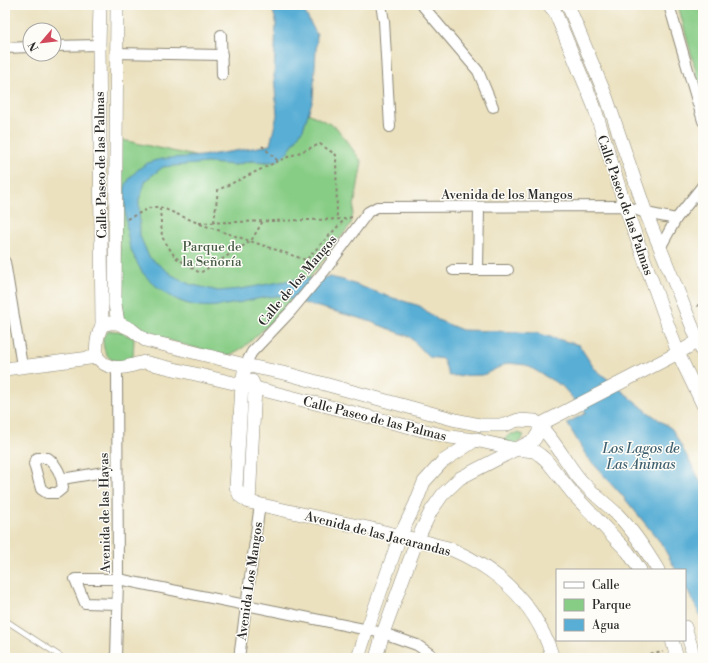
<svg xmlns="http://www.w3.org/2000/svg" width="708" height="663" font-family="'Libre Bodoni',serif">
  <rect width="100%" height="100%" fill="#fdfcf7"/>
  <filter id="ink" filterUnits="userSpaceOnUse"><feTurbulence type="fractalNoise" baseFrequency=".025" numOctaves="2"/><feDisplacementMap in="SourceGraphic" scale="8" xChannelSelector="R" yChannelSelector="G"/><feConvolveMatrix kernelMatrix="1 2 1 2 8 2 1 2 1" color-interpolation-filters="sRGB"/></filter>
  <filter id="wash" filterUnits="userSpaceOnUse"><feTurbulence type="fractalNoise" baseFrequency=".012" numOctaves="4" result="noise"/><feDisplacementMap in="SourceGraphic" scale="16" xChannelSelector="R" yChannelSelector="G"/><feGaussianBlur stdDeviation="0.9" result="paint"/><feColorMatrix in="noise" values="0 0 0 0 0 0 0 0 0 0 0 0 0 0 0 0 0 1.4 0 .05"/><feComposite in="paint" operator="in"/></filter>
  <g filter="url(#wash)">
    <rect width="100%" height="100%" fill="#ebe1bf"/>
    <g fill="#88cd86" stroke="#5a7c58">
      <polygon points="678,5 700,5 703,16 703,98"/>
      <path d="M308 113 336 127 362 162 351 224 284 311 244 347 228 356C190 347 158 339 123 320L118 215V139L235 165 250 161 270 162 303 129Z"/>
      <path d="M108 331H118L134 338 133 359C113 368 102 356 103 337Z"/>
      <polygon points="518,433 524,435 521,440 513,446 505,441 505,438 511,434"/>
    </g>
    <path fill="#58aed5" stroke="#426c80" d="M271 5H301L317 35 313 99 303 129 287 153 277 161 270 162 250 161 235 165 207 163 163 167 146 180 139 200 140 236 149 257 172 275 189 284 218 291 241 289 291 280 330 277 343 280 390 297 420 306 438 320 462 330 497 331 536 333 579 345 594 368 648 412 672 429 703 486V621L685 586V570H676L661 543 621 494 587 457 567 423 586 413 562 386 526 365 508 363 483 375 449 376 443 359 429 357 410 337 366 320 278 296C246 298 212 315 180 301 166 295 152 284 142 272 138 265 133 255 130 247 127 239 123 194 125 187 128 178 139 167 148 163 164 156 184 158 201 156 224 153 247 149 270 145L277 115 274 76 276 21Z"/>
  </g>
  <g filter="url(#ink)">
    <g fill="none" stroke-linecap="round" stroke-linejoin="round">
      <g stroke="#8b8675" stroke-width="6">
        <polyline id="lane" points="5,620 63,658"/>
      </g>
      <g stroke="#8b8675" stroke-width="12">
        <g id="street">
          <polyline points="381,5 384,21 390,127"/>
          <polyline points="422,5 478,71 493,107"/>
          <polyline points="669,5 703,121"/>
          <polyline points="221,35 222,75"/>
          <polyline points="54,46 99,45"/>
          <polyline points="5,48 30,47"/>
          <polyline points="116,53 222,55"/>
          <polyline points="660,248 676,219 703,185"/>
          <polyline points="5,262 22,366"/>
          <polyline points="453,270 508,270"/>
          <polyline points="478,270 479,208"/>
          <polyline points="245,365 252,352 291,311 326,269 368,212 377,207 625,206 646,213 676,219"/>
          <path d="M37 458H48C58 466 62 477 63 488L57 493H47L41 489 34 464Z"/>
          <polyline points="62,479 116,470"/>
          <polyline points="117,604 85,603 75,579 118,579 383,633 417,645 436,658"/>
          <polyline points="116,658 118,579 117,367"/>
          <polyline points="239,658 260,504"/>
        </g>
      </g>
      <g stroke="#8b8675" stroke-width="14">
        <g id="secondary">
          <path d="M100 5 99 45 102 325C97 336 95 345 97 357 100 360 103 364 107 365 119 371 133 365 144 362L255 388 450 437 475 440 516 449 534 451 540 455 546 460 574 495 628 552 640 570"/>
          <polyline points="117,5 115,304 118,323"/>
          <polyline points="549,5 555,12 594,106 625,206 678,353 703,405"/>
          <polyline points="568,5 607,99 646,213 703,353"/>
          <path d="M102 325 110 323H118L131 329 145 340 245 365 288 374 456 420 481 425H505L518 420 535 421C553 437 563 458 578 477 589 491 603 501 616 513 633 530 646 550 658 570"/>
          <path d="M245 365 242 385 236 487 240 496 249 502C288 511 328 520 368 528 389 533 409 538 430 543 438 546 446 547 453 550 503 572 537 606 553 658"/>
          <polyline points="5,369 97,357"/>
          <polyline points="539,425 678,353 698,341"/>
          <polyline points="249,502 255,388 252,381"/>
          <polyline points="685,627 691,646 693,658"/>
          <polyline points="672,640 677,658"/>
          <polyline points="358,658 367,630 400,536 415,505 424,482 442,462 477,439"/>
          <polyline points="376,658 383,633 417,540 431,511 443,494 460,478 534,440 539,432 539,425"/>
        </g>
      </g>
      <g stroke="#8b8675" stroke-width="2" stroke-dasharray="3 3" stroke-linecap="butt">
        <polyline points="262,146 278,161"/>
        <polyline points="160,208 162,237 175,257 200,273 251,241 263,221"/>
        <polyline points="127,219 152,207 160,207 198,223 345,219 352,217"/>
        <polyline points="214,222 218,190 278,161 320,144 336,155 337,219"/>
        <polyline points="200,224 306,260 344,220"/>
        <polyline points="697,306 703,303"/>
        <polyline points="633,658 663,652"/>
      </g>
      <use href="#lane" stroke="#fff" stroke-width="5"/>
      <use href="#street" stroke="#fff" stroke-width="10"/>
      <use href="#secondary" stroke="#fff" stroke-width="13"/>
    </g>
  </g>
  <g text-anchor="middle" stroke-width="3" stroke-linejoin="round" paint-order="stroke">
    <g font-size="13" fill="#2b2b2b" stroke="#fdfcf7">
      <text transform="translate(100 165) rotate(-91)" y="5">Calle Paseo de las Palmas</text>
      <text x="507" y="199">Avenida de los Mangos</text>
      <text transform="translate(626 205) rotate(71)" y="5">Calle Paseo de las Palmas</text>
      <text transform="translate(297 280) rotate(-50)" y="5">Calle de los Mangos</text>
      <text transform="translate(375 418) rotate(14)" y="5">Calle Paseo de las Palmas</text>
      <text transform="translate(104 513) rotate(-91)" y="5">Avenida de las Hayas</text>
      <text transform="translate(378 533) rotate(14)" y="5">Avenida de las Jacarandas</text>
      <text transform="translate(249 581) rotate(-82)" y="5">Avenida Los Mangos</text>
    </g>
    <g font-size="13" fill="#475c46" stroke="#fdfcf7">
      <text x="212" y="251">Parque de<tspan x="212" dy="15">la Señoría</tspan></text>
    </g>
    <g font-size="14" font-style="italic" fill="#3d5f6f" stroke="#fdfcf7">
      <text x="641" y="453">Los Lagos de<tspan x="641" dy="16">Las Ánimas</tspan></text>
    </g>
  </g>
  <rect width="708" height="663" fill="none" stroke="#fdfcf7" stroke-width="20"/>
  <rect x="556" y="569" width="130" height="72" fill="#fdfcf7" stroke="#a9a8a5"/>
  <rect x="564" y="582" width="20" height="6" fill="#ffffff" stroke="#a9a8a5"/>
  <text x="592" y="589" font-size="12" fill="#2b2b2b">Calle</text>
  <rect x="564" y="599" width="20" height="12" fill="#88cd86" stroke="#a9a8a5"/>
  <text x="592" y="609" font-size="12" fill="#2b2b2b">Parque</text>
  <rect x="564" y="619" width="20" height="12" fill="#58aed5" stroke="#a9a8a5"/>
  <text x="592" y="629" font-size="12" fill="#2b2b2b">Agua</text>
  <g transform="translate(42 42) rotate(242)"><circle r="19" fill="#fdfcf7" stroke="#a9a8a5"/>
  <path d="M0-3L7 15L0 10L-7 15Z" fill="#d1495b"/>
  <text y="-6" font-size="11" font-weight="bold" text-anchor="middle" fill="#2b2b2b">N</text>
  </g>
</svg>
